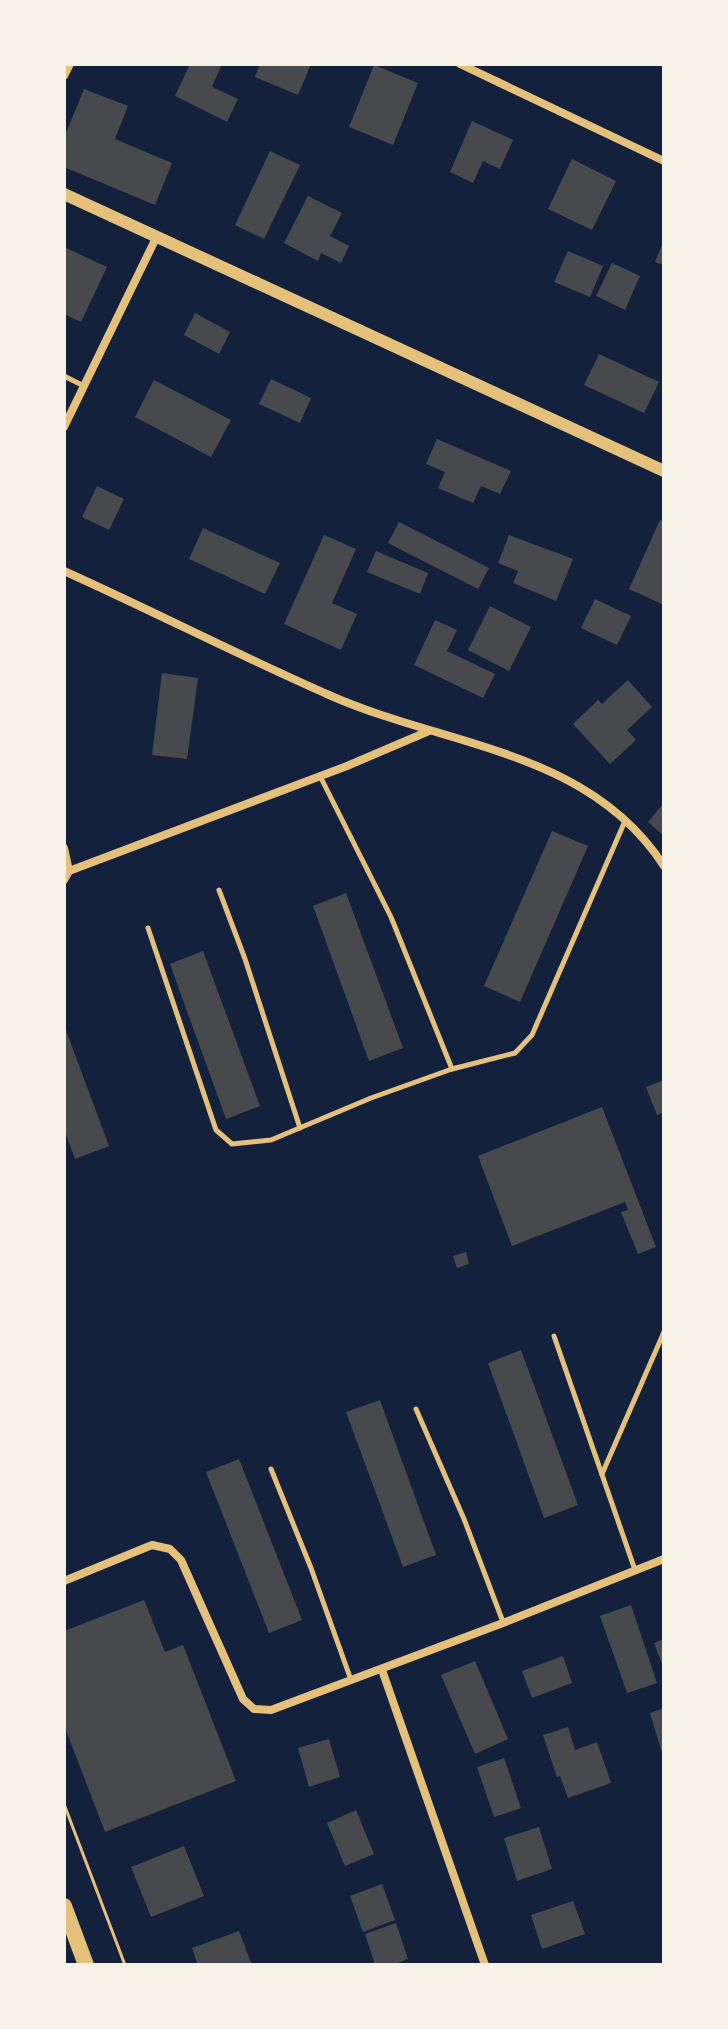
<svg xmlns="http://www.w3.org/2000/svg" width="728" height="2029" font-family="'Nunito Sans',sans-serif">
  <rect width="100%" height="100%" fill="#14213d"/>
  <g fill="#48494c">
    <polygon points="190,64 222,64 212,87 238,99 227,122 175,96"/>
    <polygon points="260,64 311,64 298,95 255,77"/>
    <polygon points="374,65 418,83 393,145 349,127"/>
    <polygon points="84,89 128,106 115,139 172,163 155,205 64,167 64,138"/>
    <polygon points="472,121 513,140 500,169 483,161 473,183 450,172"/>
    <polygon points="270,151 300,165 264,239 235,225"/>
    <polygon points="572,159 616,181 592,230 548,209"/>
    <polygon points="308,196 342,213 330,236 349,246 341,263 321,253 318,261 284,243"/>
    <polygon points="664,240 664,265 655,262"/>
    <polygon points="64,247 107,267 81,322 64,314"/>
    <polygon points="568,251 603,266 590,297 554,282"/>
    <polygon points="612,263 640,276 625,310 596,296"/>
    <polygon points="195,313 230,332 219,354 184,335"/>
    <polygon points="599,354 659,382 644,413 584,385"/>
    <polygon points="271,379 311,398 300,423 259,404"/>
    <polygon points="154,380 231,420 211,457 135,417"/>
    <polygon points="437,439 511,471 500,494 481,486 473,503 438,488 445,472 426,464"/>
    <polygon points="97,486 124,499 109,530 82,517"/>
    <polygon points="660,520 664,521 664,605 629,589"/>
    <polygon points="399,522 489,568 478,589 388,543"/>
    <polygon points="203,528 280,563 265,594 189,559"/>
    <polygon points="324,535 356,549 332,603 357,614 341,650 284,624"/>
    <polygon points="509,535 573,559 556,601 513,583 518,571 498,563"/>
    <polygon points="376,551 428,573 420,594 367,572"/>
    <polygon points="595,599 631,616 617,645 581,628"/>
    <polygon points="490,606 531,627 509,671 468,650"/>
    <polygon points="435,620 457,630 447,651 495,674 483,698 414,665"/>
    <polygon points="162,673 198,678 187,759 152,755"/>
    <polygon points="628,680 652,707 627,730 636,740 610,764 573,724 598,700 602,704"/>
    <polygon points="662,805 664,807 664,836 648,822"/>
    <polygon points="552,831 588,846 520,1002 484,986"/>
    <polygon points="346,893 403,1048 369,1061 313,906"/>
    <polygon points="203,951 260,1106 226,1119 170,964"/>
    <polygon points="64,1025 109,1146 75,1159 64,1129"/>
    <polygon points="664,1080 664,1112 657,1115 646,1087"/>
    <polygon points="602,1107 656,1247 638,1254 621,1212 628,1210 625,1202 512,1246 478,1156"/>
    <polygon points="466,1252 469,1264 457,1268 453,1256"/>
    <polygon points="521,1350 578,1505 544,1518 488,1363"/>
    <polygon points="380,1400 436,1555 403,1567 346,1412"/>
    <polygon points="239,1459 302,1620 269,1633 206,1472"/>
    <polygon points="144,1600 165,1652 183,1645 236,1781 105,1832 64,1725 64,1631"/>
    <polygon points="631,1605 657,1683 627,1693 600,1616"/>
    <polygon points="664,1639 664,1669 654,1643"/>
    <polygon points="563,1656 572,1683 532,1698 522,1671"/>
    <polygon points="475,1661 508,1739 475,1754 441,1675"/>
    <polygon points="664,1708 664,1756 663,1756 650,1713"/>
    <polygon points="568,1727 575,1750 597,1742 611,1783 568,1798 560,1776 557,1777 543,1735"/>
    <polygon points="329,1739 340,1777 309,1787 298,1748"/>
    <polygon points="504,1758 521,1808 494,1817 477,1767"/>
    <polygon points="356,1810 374,1854 345,1866 327,1823"/>
    <polygon points="539,1827 552,1869 517,1881 504,1838"/>
    <polygon points="184,1846 204,1896 151,1917 131,1867"/>
    <polygon points="382,1884 395,1920 363,1932 350,1896"/>
    <polygon points="573,1901 585,1934 542,1949 531,1915"/>
    <polygon points="396,1923 408,1959 393,1965 375,1965 365,1934"/>
    <polygon points="239,1931 252,1965 198,1965 192,1948"/>
  </g>
  <g fill="none" stroke-linecap="round" stroke-linejoin="round">
    <polyline stroke="#e5c07b" stroke-width="3" points="64,1804 125,1965"/>
    <g stroke="#e5c07b" stroke-width="5">
      <polyline points="64,376 84,386"/>
      <polyline points="320,776 391,917 452,1069"/>
      <polyline points="219,890 245,959 300,1128"/>
      <polyline points="148,928 216,1130 232,1144 271,1140 371,1098 452,1069 515,1053 532,1035 625,821"/>
      <polyline points="554,1336 635,1570"/>
      <polyline points="416,1409 464,1519 503,1622"/>
      <polyline points="271,1469 311,1568 351,1680"/>
      <polyline points="602,1474 664,1332"/>
    </g>
    <g stroke="#e5c07b" stroke-width="8">
      <polyline points="460,64 664,161"/>
      <polyline points="64,76 70,64"/>
      <polyline points="64,427 156,238"/>
      <path d="M64 571C153 611 240 656 329 695 446 747 588 749 664 866"/>
      <polyline points="64,848 69,871 64,880"/>
      <polyline points="69,871 347,766 429,731"/>
      <polyline points="64,1581 152,1545 170,1549 181,1560 243,1699 254,1709 271,1710 503,1623 664,1559"/>
      <polyline points="382,1670 485,1965"/>
    </g>
    <polyline stroke="#e5c07b" stroke-width="12" points="64,194 664,471"/>
    <polyline stroke="#e5c07b" stroke-width="16" points="64,1906 86,1965"/>
  </g>
  <rect width="728" height="2029" fill="none" stroke="#f6f1e7" stroke-width="132"/>
</svg>
